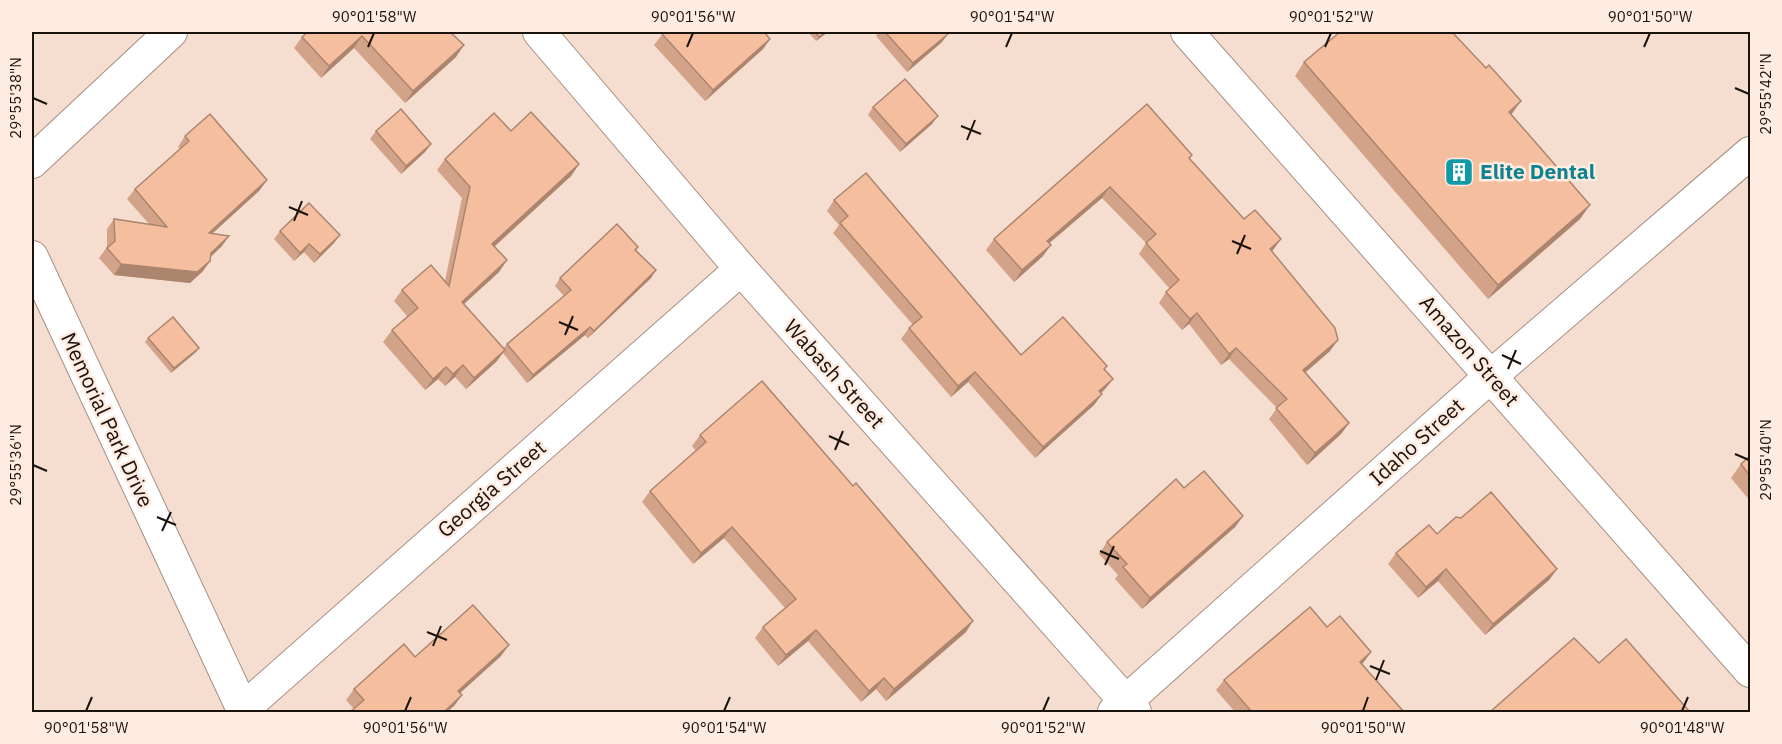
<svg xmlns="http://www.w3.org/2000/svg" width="1782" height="744" font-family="'IBM Plex Sans',sans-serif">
  <rect width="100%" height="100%" fill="#f5ddd0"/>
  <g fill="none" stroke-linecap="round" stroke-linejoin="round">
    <g stroke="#a58f83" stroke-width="34">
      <g id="minor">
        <polyline points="539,32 741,269 1135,712"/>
        <polyline points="1187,32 1750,671"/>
        <polyline points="32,162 171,32"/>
        <polyline points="32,257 244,712"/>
        <polyline points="242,710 741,269"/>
        <polyline points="1114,712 1491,376 1750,153"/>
      </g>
    </g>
    <use href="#minor" stroke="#fff" stroke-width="32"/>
  </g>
  <g fill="#d3a389">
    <polygon points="450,32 456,57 405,103 354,48 321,78 294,48 302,37"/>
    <polygon points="663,32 764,32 770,39 763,49 705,101 654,45 664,32"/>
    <polygon points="808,32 828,32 816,41"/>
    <polygon points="879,32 946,32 942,42 907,72 876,36"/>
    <polygon points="1304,62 1512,115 1580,219 1488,299 1295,76"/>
    <polygon points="1147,104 1192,155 1189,159 1244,219 1281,239 1272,251 1330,351 1305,373 1349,423 1341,434 1307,465 1269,419 1277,408 1229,359 1221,365 1189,324 1182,330 1159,303 1166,292 1170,289 1139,254 1146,243 1102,198 1049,243 1043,256 1014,282 986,250 994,239"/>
    <polygon points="873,107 932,124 900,152 868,115"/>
    <polygon points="376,131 431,144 425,152 401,174 370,139"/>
    <polygon points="511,131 579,164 571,176 494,247 507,260 499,272 464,304 503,349 507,344 564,296 555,286 560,278 638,247 636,250 656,270 651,278 588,338 585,335 527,383 503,353 496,362 466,389 455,377 445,386 438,379 425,390 383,342 392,330 407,316 394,301 402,290 445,281 462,198 437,170 445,159"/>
    <polygon points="185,136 260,190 212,233 222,246 210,257 210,261 203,271 190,283 114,275 99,258 107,247 107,229 114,219 149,224 127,199 135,189 180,149 178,147"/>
    <polygon points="834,200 1021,355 1105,369 1113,379 1105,389 1101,393 1102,394 1094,405 1035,458 968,382 951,397 901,339 909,328 913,325 833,233 839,225 827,211"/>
    <polygon points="280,231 334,243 314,263 304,252 294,261 274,239"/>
    <polygon points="148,338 199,348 196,352 171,373 145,342"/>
    <polygon points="700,435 966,632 886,701 876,689 861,702 808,641 778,666 755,638 763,627 785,608 724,538 693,564 642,502 650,491 696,451 692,446"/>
    <polygon points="1750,456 1750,501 1731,478 1741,464"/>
    <polygon points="1184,488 1243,516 1235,527 1142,609 1115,579 1118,575 1099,554 1107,542"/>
    <polygon points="1437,534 1557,569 1549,580 1485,635 1438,581 1418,598 1388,564 1396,553"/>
    <polygon points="1327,627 1371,652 1362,664 1404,712 1235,712 1216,690 1224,680"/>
    <polygon points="501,656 460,693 462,695 454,706 354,709 346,700 354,689 415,657"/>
  </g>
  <g fill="#ac856f">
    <polygon points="825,32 828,32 816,41 819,37"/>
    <polygon points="948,34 942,42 907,72 913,63"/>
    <polygon points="362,36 354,48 321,78 329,66"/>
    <polygon points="770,39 763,49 705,101 713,90"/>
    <polygon points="464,45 456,57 405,103 413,91"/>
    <polygon points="1521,101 1511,115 1509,112"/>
    <polygon points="938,116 932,124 900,152 906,144"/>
    <polygon points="431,144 425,152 401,174 406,166"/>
    <polygon points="579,164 571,176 484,256 492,244"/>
    <polygon points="267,180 260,190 202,243 209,233"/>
    <polygon points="1110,187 1102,198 1039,252 1047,241"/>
    <polygon points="1590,205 1580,219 1488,299 1498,285"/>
    <polygon points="340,235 334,243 314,263 320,254"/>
    <polygon points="229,236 222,246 203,264 211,253"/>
    <polygon points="1281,239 1273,250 1262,260 1270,249"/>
    <polygon points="309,244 304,252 294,261 300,253"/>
    <polygon points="1051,245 1043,256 1014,282 1022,270"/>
    <polygon points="507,260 499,272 454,313 462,302"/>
    <polygon points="210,261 203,271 190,283 114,275 121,264"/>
    <polygon points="656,270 651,278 588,338 594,331"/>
    <polygon points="1197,313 1189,324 1182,330 1190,319"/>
    <polygon points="590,327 585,335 527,383 533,375"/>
    <polygon points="1338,340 1330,351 1295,381 1303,370"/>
    <polygon points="199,348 196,352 171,373 174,368"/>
    <polygon points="1236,348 1229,359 1221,365 1229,354"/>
    <polygon points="505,350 496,362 466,389 474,378"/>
    <polygon points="463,365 455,377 445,386 453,374"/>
    <polygon points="446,367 438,379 425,390 433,379"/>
    <polygon points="975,372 968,382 951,397 958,386"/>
    <polygon points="1113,379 1105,389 1091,402 1099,391"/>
    <polygon points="1102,394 1094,405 1035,458 1043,447"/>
    <polygon points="1349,423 1341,434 1307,465 1315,453"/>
    <polygon points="1243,516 1235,527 1142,609 1150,598"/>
    <polygon points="732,527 724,538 693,564 701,553"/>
    <polygon points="1446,569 1438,581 1418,598 1426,587"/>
    <polygon points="1557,569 1549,580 1485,635 1493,624"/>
    <polygon points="973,621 966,632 886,701 894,689"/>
    <polygon points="816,630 808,641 778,666 786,655"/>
    <polygon points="509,645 501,656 450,702 458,691"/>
    <polygon points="1371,652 1363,663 1352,672 1360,662"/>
    <polygon points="884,678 876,689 861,702 869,691"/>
    <polygon points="462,695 454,706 447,712 446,710"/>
  </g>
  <g fill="#f5be9f" stroke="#ac856f" stroke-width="1.5">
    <polygon points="308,32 450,32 464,45 413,91 362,36 329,66 302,37"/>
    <polygon points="665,32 764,32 770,39 713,90 662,34"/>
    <polygon points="815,32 825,32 819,37"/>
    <polygon points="885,32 946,32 948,34 913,63"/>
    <polygon points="1340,32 1452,32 1486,68 1489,65 1521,101 1509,112 1590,205 1498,285 1304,62"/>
    <polygon points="905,79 938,116 906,144 873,107"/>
    <polygon points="1147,104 1192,155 1189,158 1244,219 1255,210 1281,239 1270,249 1335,328 1338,340 1303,370 1349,423 1315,453 1276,408 1287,399 1236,348 1229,354 1197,313 1190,319 1166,292 1179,280 1146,243 1156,234 1110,187 1047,241 1051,245 1022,270 994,239"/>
    <polygon points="401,109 431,144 406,166 376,131"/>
    <polygon points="531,112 579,164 492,244 507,260 462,302 505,350 474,378 463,365 453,374 446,367 433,379 392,330 418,308 402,290 431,265 449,286 470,187 445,159 494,113 511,131"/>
    <polygon points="210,114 267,180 209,233 229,236 211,253 210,261 197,272 121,264 107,248 115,241 114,219 167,227 135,189 189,141 185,136"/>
    <polygon points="866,173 1021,355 1063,317 1107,366 1104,369 1113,379 1099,391 1102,394 1043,447 975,372 958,386 909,328 922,317 840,223 848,216 834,200"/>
    <polygon points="309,203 340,235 320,254 309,244 300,253 280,231"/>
    <polygon points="617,224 638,247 635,250 656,270 594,331 590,327 533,375 507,344 571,290 560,278"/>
    <polygon points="173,317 199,348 174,368 148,338"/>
    <polygon points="762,381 853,486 856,483 973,621 894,689 884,678 869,691 816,630 786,655 763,627 796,599 732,527 701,553 650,491 706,442 700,435"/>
    <polygon points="1750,456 1750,476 1741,464"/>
    <polygon points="1204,471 1243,516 1150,598 1123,567 1127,564 1107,542 1176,479 1184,488"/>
    <polygon points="1491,492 1557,569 1493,624 1446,569 1426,587 1396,553 1429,525 1437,534 1456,517 1461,518"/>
    <polygon points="473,605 509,645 458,691 462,695 446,710 448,712 350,712 364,700 354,689 404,644 415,657"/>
    <polygon points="1310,607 1327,627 1340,616 1371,652 1360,662 1404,712 1252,712 1224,680"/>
    <polygon points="1574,638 1599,663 1626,639 1690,712 1490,712"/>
  </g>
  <path fill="none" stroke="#1a120d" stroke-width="2" d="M368 47 374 33M687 47 693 33M1006 47 1012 33M1325 47 1331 33M1644 47 1650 33M1735 88 1749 94M33 98 47 104M961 126 981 134M967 140 975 120M289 207 308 215M294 221 302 201M1232 241 1251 249M1237 254 1245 235M559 322 578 330M565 335 573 316M1502 355 1521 364M1508 369 1516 350M829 436 849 445M835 450 843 431M1735 454 1749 460M33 465 47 471M157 517 176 525M162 531 171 512M1100 551 1119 559M1105 565 1114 546M427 632 447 640M433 646 441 626M1370 666 1390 674M1376 680 1384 660M86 711 92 697M405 711 411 697M724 711 730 697M1043 711 1049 697M1363 711 1368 697M1682 711 1688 697"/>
  <defs>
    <g id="building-square" transform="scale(1.5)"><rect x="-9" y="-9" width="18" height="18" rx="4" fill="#0f9aa8" stroke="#ffebe0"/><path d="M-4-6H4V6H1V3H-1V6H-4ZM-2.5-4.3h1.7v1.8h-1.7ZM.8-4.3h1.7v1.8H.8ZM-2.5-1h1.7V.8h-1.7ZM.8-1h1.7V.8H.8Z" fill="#fff"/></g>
  </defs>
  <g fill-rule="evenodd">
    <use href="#building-square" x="1459" y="172"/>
  </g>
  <g text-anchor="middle" stroke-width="5" stroke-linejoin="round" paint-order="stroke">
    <g font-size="21" font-weight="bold" fill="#0d838f" stroke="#ffebe0" text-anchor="start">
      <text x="1480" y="179">Elite Dental</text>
    </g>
    <g font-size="21" fill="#1a120d" stroke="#ffebe0">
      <text transform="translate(1469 351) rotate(49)" y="7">Amazon Street</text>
      <text transform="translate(834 374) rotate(48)" y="7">Wabash Street</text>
      <text transform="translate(107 420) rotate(65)" y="7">Memorial Park Drive</text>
      <text transform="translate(1417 442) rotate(-42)" y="7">Idaho Street</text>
      <text transform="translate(492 489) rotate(-41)" y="7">Georgia Street</text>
    </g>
  </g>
  <rect width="1782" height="744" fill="none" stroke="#ffebe0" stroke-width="66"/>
  <rect x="33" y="33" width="1716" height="678" fill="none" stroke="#1a120d" stroke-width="2"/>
  <g font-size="15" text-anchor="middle" fill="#1a120d">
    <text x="374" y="22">90°01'58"W</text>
    <text x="693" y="22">90°01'56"W</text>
    <text x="1012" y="22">90°01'54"W</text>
    <text x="1331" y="22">90°01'52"W</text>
    <text x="1650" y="22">90°01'50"W</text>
    <text transform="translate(1766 94) rotate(-90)" y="5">29°55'42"N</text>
    <text transform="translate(16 98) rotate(-90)" y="5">29°55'38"N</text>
    <text transform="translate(1766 460) rotate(-90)" y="5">29°55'40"N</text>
    <text transform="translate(16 465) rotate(-90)" y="5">29°55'36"N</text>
    <text x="86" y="733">90°01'58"W</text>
    <text x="405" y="733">90°01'56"W</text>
    <text x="724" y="733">90°01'54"W</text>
    <text x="1043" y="733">90°01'52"W</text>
    <text x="1363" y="733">90°01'50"W</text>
    <text x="1682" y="733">90°01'48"W</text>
  </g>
</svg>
